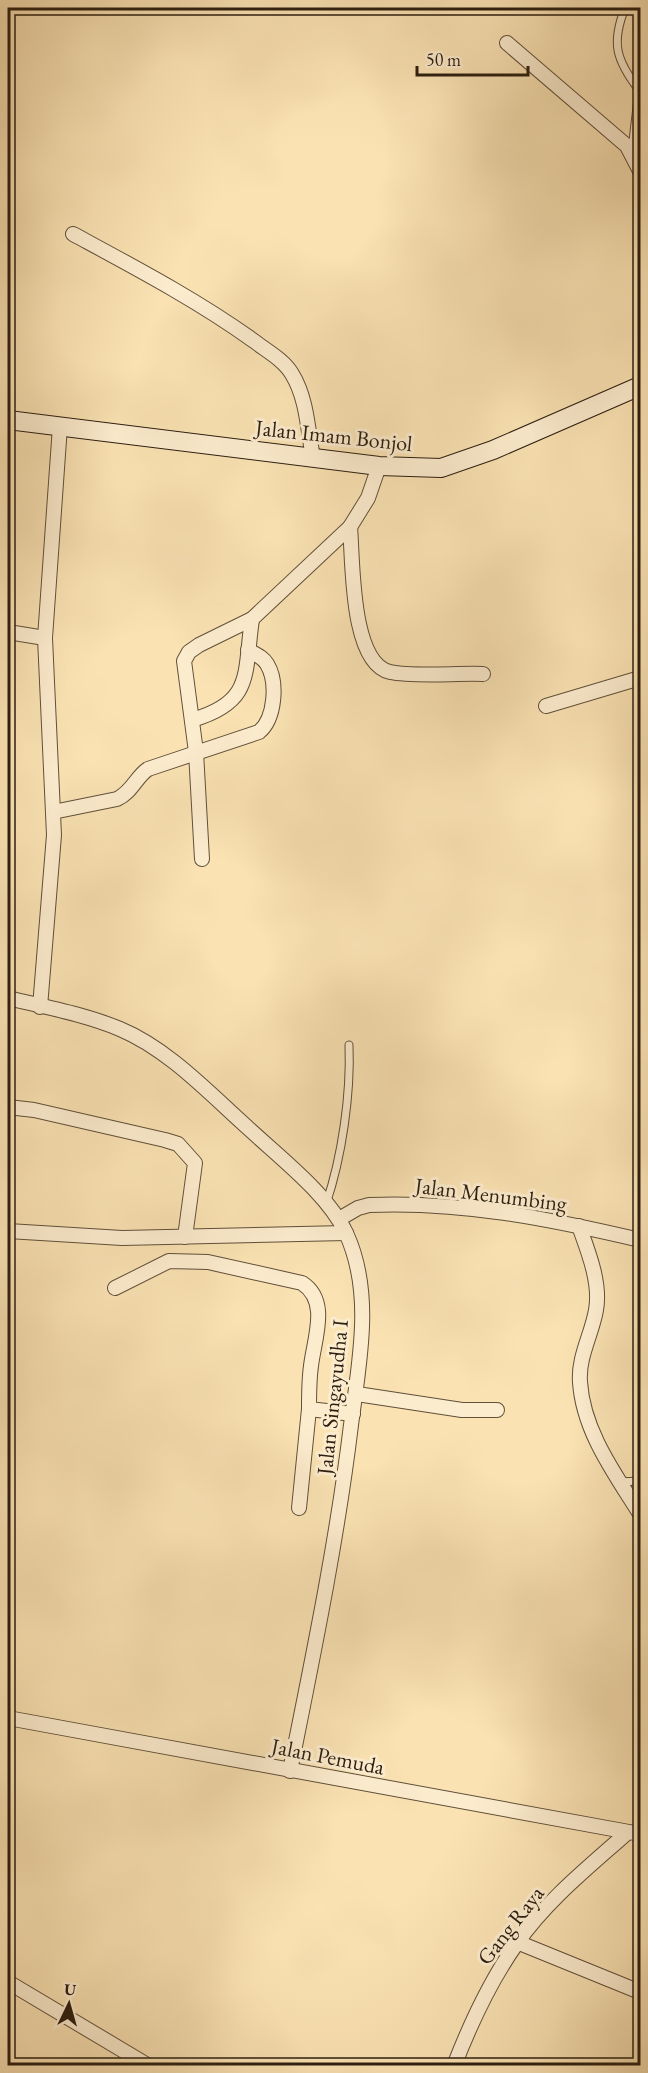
<svg xmlns="http://www.w3.org/2000/svg" width="648" height="2073" font-family="'EB Garamond',serif">
  <rect width="100%" height="100%" fill="#fae2b3"/>
  <filter id="stains"><feTurbulence type="fractalNoise" baseFrequency=".00333" numOctaves="4"/><feColorMatrix values="0 0 0 0 .2 0 0 0 0 .09 0 0 0 0 .02 0 0 0 .5 -.17"/></filter>
  <radialGradient id="worn" r=".72"><stop offset=".6" stop-color="#630" stop-opacity="0"/><stop offset="1" stop-color="#630" stop-opacity=".3"/></radialGradient>
  <g fill="none" stroke-linecap="round" stroke-linejoin="round">
    <g stroke="#604f39" stroke-width="9">
      <g id="service">
        <path d="M625 8C611 43 616 60 639 90L632 149"/>
        <path d="M326 1204C342 1157 351 1094 349 1045"/>
        <polyline points="619,1482 640,1481"/>
      </g>
    </g>
    <g stroke="#604f39" stroke-width="16">
      <g id="minor">
        <polyline points="507,43 627,146 640,171"/>
        <path d="M73 234C134 267 197 300 254 341 267 351 284 360 292 374 307 398 308 431 313 458"/>
        <path d="M350 527C353 559 350 663 390 672 414 677 456 673 483 674"/>
        <polyline points="8,632 45,638"/>
        <polyline points="546,706 640,678"/>
        <path d="M192 720C254 702 244 674 252 619"/>
        <path d="M53 812 117 799C132 792 136 777 148 769L259 732C275 719 278 682 267 664 263 657 255 654 248 650"/>
        <polyline points="202,859 196,752 184,661 189,652 199,645 252,619 350,527 368,498 379,466"/>
        <path d="M8 998C45 1007 84 1014 120 1029 168 1049 209 1093 247 1127 279 1157 328 1194 346 1233 374 1293 359 1363 351 1425 337 1541 313 1656 290 1771"/>
        <polyline points="40,1007 54,835 45,638 60,426"/>
        <polyline points="8,1107 34,1110 165,1140 178,1144 195,1163 185,1237"/>
        <path d="M339 1219 358 1208 369 1205C461 1201 551 1219 640 1240"/>
        <path d="M579 1226C588 1251 601 1283 596 1310 592 1334 578 1357 580 1382 583 1431 615 1474 640 1514"/>
        <polyline points="8,1231 122,1238 346,1233"/>
        <path d="M115 1288 169 1261 208 1262 302 1283C330 1301 314 1339 311 1366 309 1380 309 1395 309 1409L353 1414"/>
        <polyline points="357,1394 462,1410 497,1410"/>
        <polyline points="299,1508 309,1409"/>
        <polyline points="8,1718 640,1834"/>
        <polyline points="517,1942 640,1992"/>
        <polyline points="8,1982 149,2066"/>
        <path d="M454 2066C471 2022 490 1981 517 1943 547 1900 590 1866 628 1832"/>
      </g>
    </g>
    <g stroke="#2c1e10" stroke-width="20">
      <polyline id="secondary" points="8,420 379,466 441,468 493,450 640,386"/>
    </g>
    <use href="#service" stroke="#fcecce" stroke-width="7"/>
    <use href="#minor" stroke="#fcecce" stroke-width="14"/>
    <use href="#secondary" stroke="#fcecce" stroke-width="18"/>
  </g>
  <g text-anchor="middle" stroke-width="6" stroke-linejoin="round" paint-order="stroke">
    <g font-size="22" fill="#2c1e10" stroke="#fcecce">
      <text transform="translate(334 435) rotate(6)" y="8">Jalan Imam Bonjol</text>
      <text transform="translate(491 1194) rotate(7)" y="8">Jalan Menumbing</text>
      <text transform="translate(332 1397) rotate(-84)" y="8">Jalan Singayudha I</text>
      <text transform="translate(328 1756) rotate(11)" y="8">Jalan Pemuda</text>
      <text transform="translate(510 1925) rotate(-52)" y="8">Gang Raya</text>
    </g>
  </g>
  <rect width="648" height="2073" fill="none" stroke="#fae2b3" stroke-width="30"/>
  <rect x="9" y="9" width="630" height="2055" fill="none" stroke="#2c1e10" stroke-width="3"/>
  <rect x="15" y="15" width="618" height="2043" fill="none" stroke="#2c1e10" stroke-width="1.5"/>
  <g transform="translate(69 2004) rotate(5)" stroke="#fcecce" stroke-width="4.5" paint-order="stroke">
  <path d="M0-4.5L10 22L0 15L-10 22Z" fill="#2c1e10"/>
  <text y="-9" font-size="16" font-weight="bold" text-anchor="middle" fill="#2c1e10">U</text>
  </g>
  <path d="M417 66v9h111v-9" fill="none" stroke="#2c1e10" stroke-width="3"/>
  <text x="426" y="66" font-size="18" fill="#2c1e10" stroke="#fcecce" stroke-width="4.5" paint-order="stroke">50 m</text>
  <rect width="100%" height="100%" filter="url(#stains)"/>
  <rect width="100%" height="100%" fill="url(#worn)"/>
</svg>
